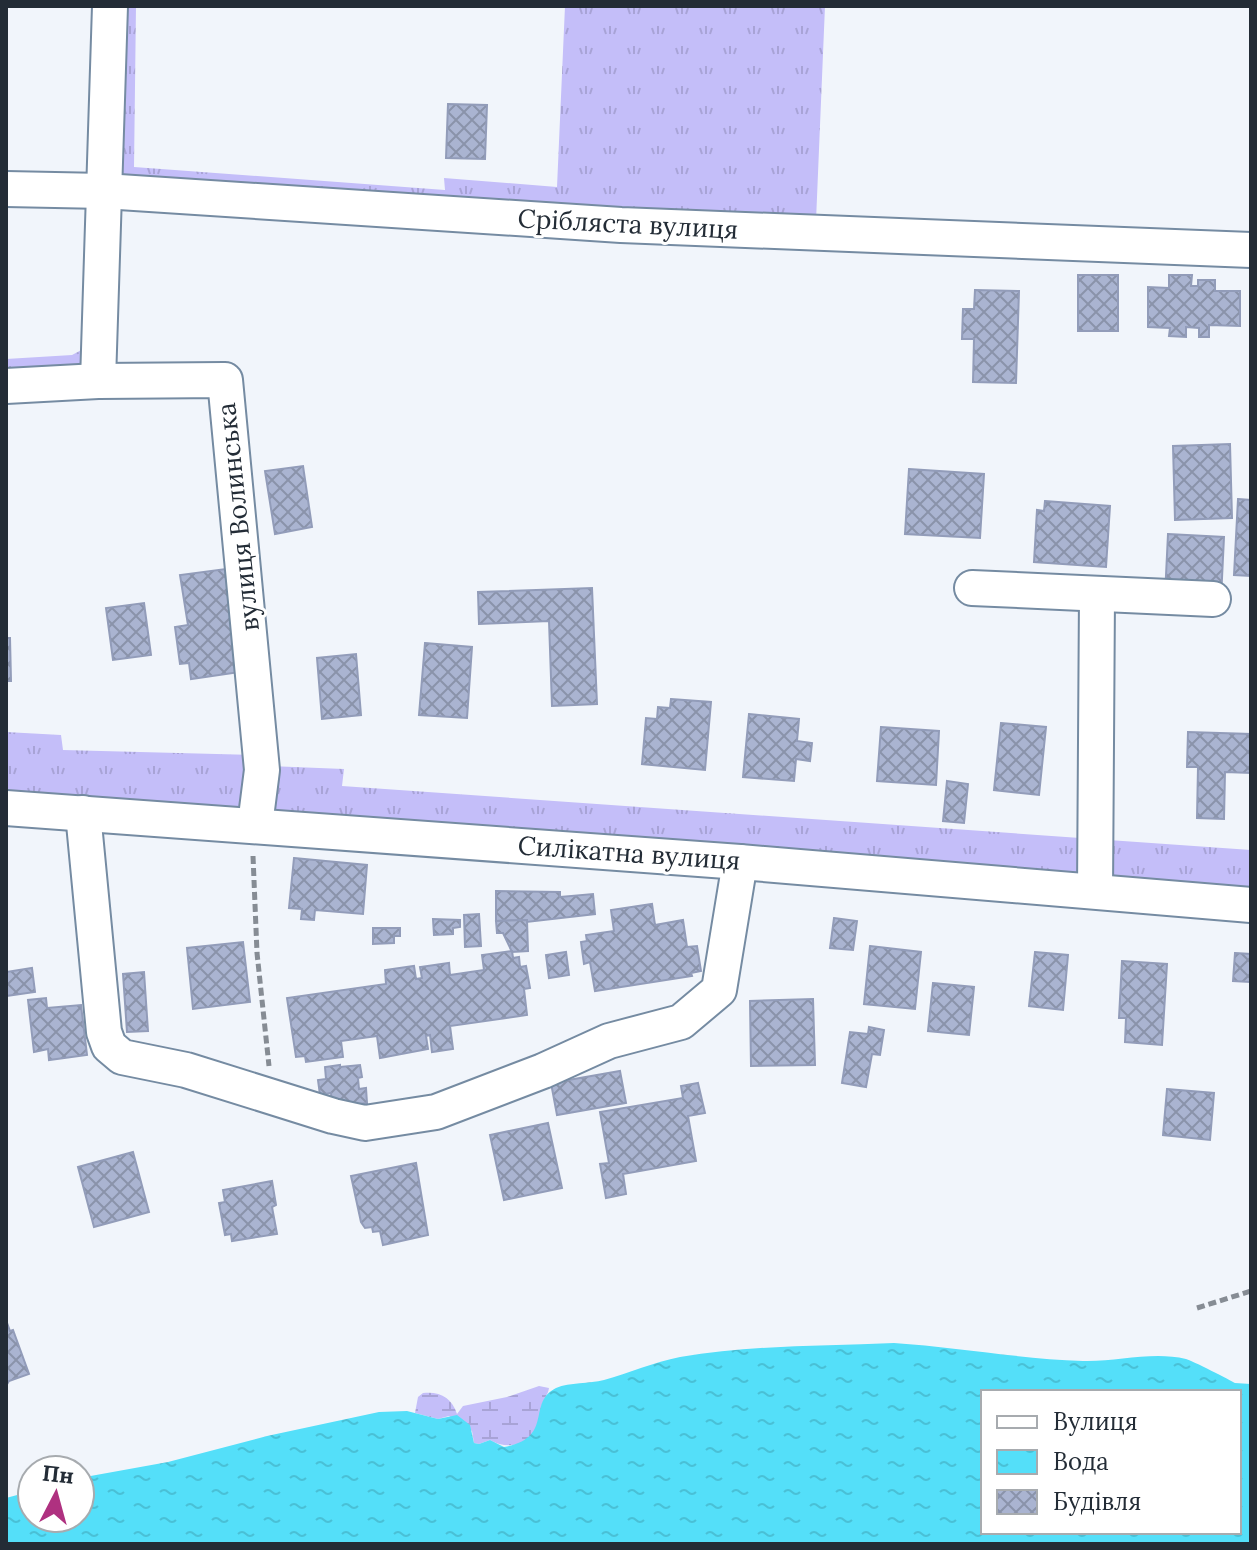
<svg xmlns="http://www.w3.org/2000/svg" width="1257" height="1550" font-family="Lora,serif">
  <defs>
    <pattern id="grass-tufts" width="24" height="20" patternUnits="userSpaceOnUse" patternTransform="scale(2)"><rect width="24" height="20" fill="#c4bef9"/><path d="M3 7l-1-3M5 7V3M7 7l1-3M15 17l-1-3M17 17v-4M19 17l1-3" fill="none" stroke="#a8a3d6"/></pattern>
    <pattern id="wetland-marsh" width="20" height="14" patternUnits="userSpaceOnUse" patternTransform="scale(2)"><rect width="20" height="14" fill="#c4bef9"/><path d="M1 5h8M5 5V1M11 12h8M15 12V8" fill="none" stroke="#a8a3d6"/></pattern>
    <pattern id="water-ripples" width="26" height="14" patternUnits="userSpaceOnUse" patternTransform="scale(2)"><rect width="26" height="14" fill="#54dff9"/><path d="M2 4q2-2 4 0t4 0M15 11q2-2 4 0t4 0" fill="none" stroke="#49c0d6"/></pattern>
    <pattern id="building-cross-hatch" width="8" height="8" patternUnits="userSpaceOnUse" patternTransform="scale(2)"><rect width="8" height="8" fill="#aab4d1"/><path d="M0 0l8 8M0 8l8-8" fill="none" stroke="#8a93aa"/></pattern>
  </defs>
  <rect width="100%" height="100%" fill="#f1f5fb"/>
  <g fill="url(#grass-tufts)">
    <polygon points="117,6 136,6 134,167 445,190 444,178 557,187 565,6 825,6 816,221 122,189"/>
    <polygon points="89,346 80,375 6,389 6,359 72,355"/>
    <polygon points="6,732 61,735 63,750 255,755 252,811 6,800"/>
    <polygon points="269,766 344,769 342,786 1251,850 1251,903 274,822"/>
  </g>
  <path fill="url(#wetland-marsh)" d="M539 1386 549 1388C548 1395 544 1398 542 1405 539 1413 540 1424 536 1430 526 1447 505 1449 490 1440L479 1444 474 1443 472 1431 449 1416 438 1419 415 1413 418 1397 423 1393C440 1391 452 1398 457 1414L463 1406 507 1397Z"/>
  <path fill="url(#water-ripples)" fill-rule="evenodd" d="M894 1343C957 1347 1020 1359 1083 1361 1117 1362 1152 1351 1186 1359 1191 1360 1232 1381 1235 1383L1251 1384V1544H6V1498L32 1491V1518H80V1486L85 1477 168 1462 267 1436 379 1412 407 1411 438 1419 457 1415 470 1425 474 1443 479 1444 490 1440 504 1447C555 1438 526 1403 556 1388 570 1382 589 1384 604 1380 629 1373 654 1362 680 1357 751 1345 823 1346 894 1343ZM983 1392H1239V1532H983Z"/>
  <g fill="url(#building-cross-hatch)" stroke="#929cb9" stroke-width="2">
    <polygon points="448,104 487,105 485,159 446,158"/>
    <rect x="1078" y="275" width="40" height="56"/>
    <polygon points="1169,275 1192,275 1191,286 1198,286 1198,280 1215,280 1215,291 1240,291 1240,326 1209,325 1209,337 1199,337 1199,328 1186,327 1186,337 1169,336 1170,328 1148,327 1148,287 1169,288"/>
    <polygon points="975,290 1019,291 1016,383 973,382 974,339 962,339 963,309 974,309"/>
    <polygon points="1230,444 1232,518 1175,520 1173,446"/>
    <polygon points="303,466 312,527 275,534 265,471"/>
    <polygon points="909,469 984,474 980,538 905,534"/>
    <polygon points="1238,499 1251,500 1251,576 1234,575"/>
    <polygon points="1045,501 1110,506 1106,567 1034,562 1037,510 1044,511"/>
    <polygon points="1168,534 1224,537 1221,599 1165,596"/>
    <polygon points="233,568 247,671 191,679 189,663 180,664 175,627 188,625 180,575"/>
    <polygon points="592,588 597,704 552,706 549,621 479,624 478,592"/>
    <polygon points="144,603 151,655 113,660 106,608"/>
    <polygon points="6,638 10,638 11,681 6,681"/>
    <polygon points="425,643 472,647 467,718 419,715"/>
    <polygon points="356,654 361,715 322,719 317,658"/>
    <polygon points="671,699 711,702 705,770 642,764 646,718 657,719 658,707 670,708"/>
    <polygon points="749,714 799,719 797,741 812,743 810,761 796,759 794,781 743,777"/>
    <polygon points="1001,723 1046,727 1039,795 994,790"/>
    <polygon points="881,727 939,731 936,785 877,781"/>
    <polygon points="1188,732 1251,734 1251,773 1225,772 1224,819 1197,818 1198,767 1187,767"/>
    <polygon points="947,781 968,784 964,823 943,821"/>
    <polygon points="294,858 367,865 363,914 315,910 314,920 301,919 302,909 289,908"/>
    <polygon points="496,891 560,892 560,897 593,894 595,914 527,922 527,920 496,921"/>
    <polygon points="652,904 655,925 683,920 687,947 697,946 701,971 691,973 692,976 595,991 590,962 584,964 581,942 587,941 586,935 614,931 611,910"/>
    <polygon points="479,914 481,946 465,947 464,915"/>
    <polygon points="834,918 857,921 853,950 830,948"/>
    <polygon points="433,919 460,920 460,927 453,928 453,934 434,935"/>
    <polygon points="527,920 528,951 512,952 503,933 497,933 496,921"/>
    <polygon points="373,928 400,928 400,936 394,936 394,943 373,944"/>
    <polygon points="243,942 250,1002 193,1009 187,948"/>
    <polygon points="870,946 921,952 915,1009 864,1004"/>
    <polygon points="512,951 513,958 519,957 520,967 526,966 530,988 524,989 527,1015 450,1026 453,1049 432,1052 430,1035 426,1036 428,1049 380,1058 377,1036 341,1041 343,1057 306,1062 305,1056 296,1057 287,998 386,984 385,970 414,966 416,979 422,978 420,967 449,963 450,975 484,970 482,955"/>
    <polygon points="566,952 569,975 549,978 546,955"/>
    <polygon points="1035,952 1068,955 1063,1010 1029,1006"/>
    <polygon points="1235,953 1251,954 1250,982 1233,981"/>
    <polygon points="1122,961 1167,964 1162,1045 1125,1042 1126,1018 1119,1018"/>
    <polygon points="32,968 35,992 6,996 6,972"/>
    <polygon points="144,972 148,1031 127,1032 123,974"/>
    <polygon points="933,983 974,987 969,1035 928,1031"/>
    <polygon points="46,998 47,1008 81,1005 87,1055 49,1060 48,1049 34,1052 28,1000"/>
    <polygon points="813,999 815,1065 751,1066 750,1001"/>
    <polygon points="869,1027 884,1030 880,1055 872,1054 866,1087 842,1083 850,1032 868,1034"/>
    <polygon points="340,1065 340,1067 360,1065 362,1077 358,1078 359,1089 366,1088 367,1103 332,1107 331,1093 320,1095 318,1080 326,1079 325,1067"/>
    <polygon points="620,1071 626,1103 557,1115 551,1083"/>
    <polygon points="698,1083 705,1113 688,1116 696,1161 623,1174 626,1194 606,1198 600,1164 609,1163 600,1112 683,1098 681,1086"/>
    <polygon points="1167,1089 1214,1093 1210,1140 1163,1135"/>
    <polygon points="548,1123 562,1188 504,1200 490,1135"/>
    <polygon points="133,1152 149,1212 94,1227 78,1167"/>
    <polygon points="416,1163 428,1235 383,1245 380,1231 373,1232 372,1227 365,1228 361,1222 351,1176"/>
    <polygon points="272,1181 276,1205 272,1207 277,1234 232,1241 231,1234 225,1235 219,1203 225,1202 223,1190"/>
    <polygon points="6,1320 10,1331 13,1330 29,1374 9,1381 6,1386"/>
  </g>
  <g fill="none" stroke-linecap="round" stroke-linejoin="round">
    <g stroke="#758ba2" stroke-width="38">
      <g id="minor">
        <polyline points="6,189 104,191 621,225 1251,250"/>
        <polyline points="98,381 110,6"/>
        <polyline points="6,386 98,381 225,380 262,770 255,825"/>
        <polyline points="972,588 1213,599"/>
        <polyline points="6,808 740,862 1251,905"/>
        <polyline points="83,813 104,1032 109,1046 122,1057 186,1070 333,1116 365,1123 436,1112 543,1071 609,1041 681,1022 719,990 740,862"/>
        <polyline points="1095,891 1097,595"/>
      </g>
    </g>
    <g stroke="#868c94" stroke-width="5" stroke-dasharray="8 4" stroke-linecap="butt">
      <polyline points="253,856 257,953 269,1066"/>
      <polyline points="1197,1308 1251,1291"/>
    </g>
    <use href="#minor" stroke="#fff" stroke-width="34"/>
  </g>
  <g text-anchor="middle" stroke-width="6" stroke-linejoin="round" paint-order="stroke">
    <g font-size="26" fill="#232c36" stroke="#fff">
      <text transform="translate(628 224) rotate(3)" y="9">Срібляста вулиця</text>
      <text transform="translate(238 517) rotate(-96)" y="9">вулиця Волинська</text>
      <text transform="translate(629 853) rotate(4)" y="9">Силікатна вулиця</text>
    </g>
  </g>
  <rect width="1257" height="1550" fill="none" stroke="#232c36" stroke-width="16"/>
  <rect x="981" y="1390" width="260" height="144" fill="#ffffff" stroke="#a7abaf" stroke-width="2"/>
  <rect x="997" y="1416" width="40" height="12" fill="#ffffff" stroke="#a7abaf" stroke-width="2"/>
  <text x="1053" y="1430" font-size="24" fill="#232c36">Вулиця</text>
  <rect x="997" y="1450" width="40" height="24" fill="url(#water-ripples)" stroke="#a7abaf" stroke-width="2"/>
  <text x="1053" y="1470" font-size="24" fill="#232c36">Вода</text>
  <rect x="997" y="1490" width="40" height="24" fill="url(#building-cross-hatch)" stroke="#a7abaf" stroke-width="2"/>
  <text x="1053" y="1510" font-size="24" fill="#232c36">Будівля</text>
  <g transform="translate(56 1494) rotate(6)"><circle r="38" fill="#ffffff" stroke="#a7abaf" stroke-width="2"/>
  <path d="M0-6L14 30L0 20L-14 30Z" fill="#af3180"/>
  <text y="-12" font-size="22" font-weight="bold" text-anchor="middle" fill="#232c36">Пн</text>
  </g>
</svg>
